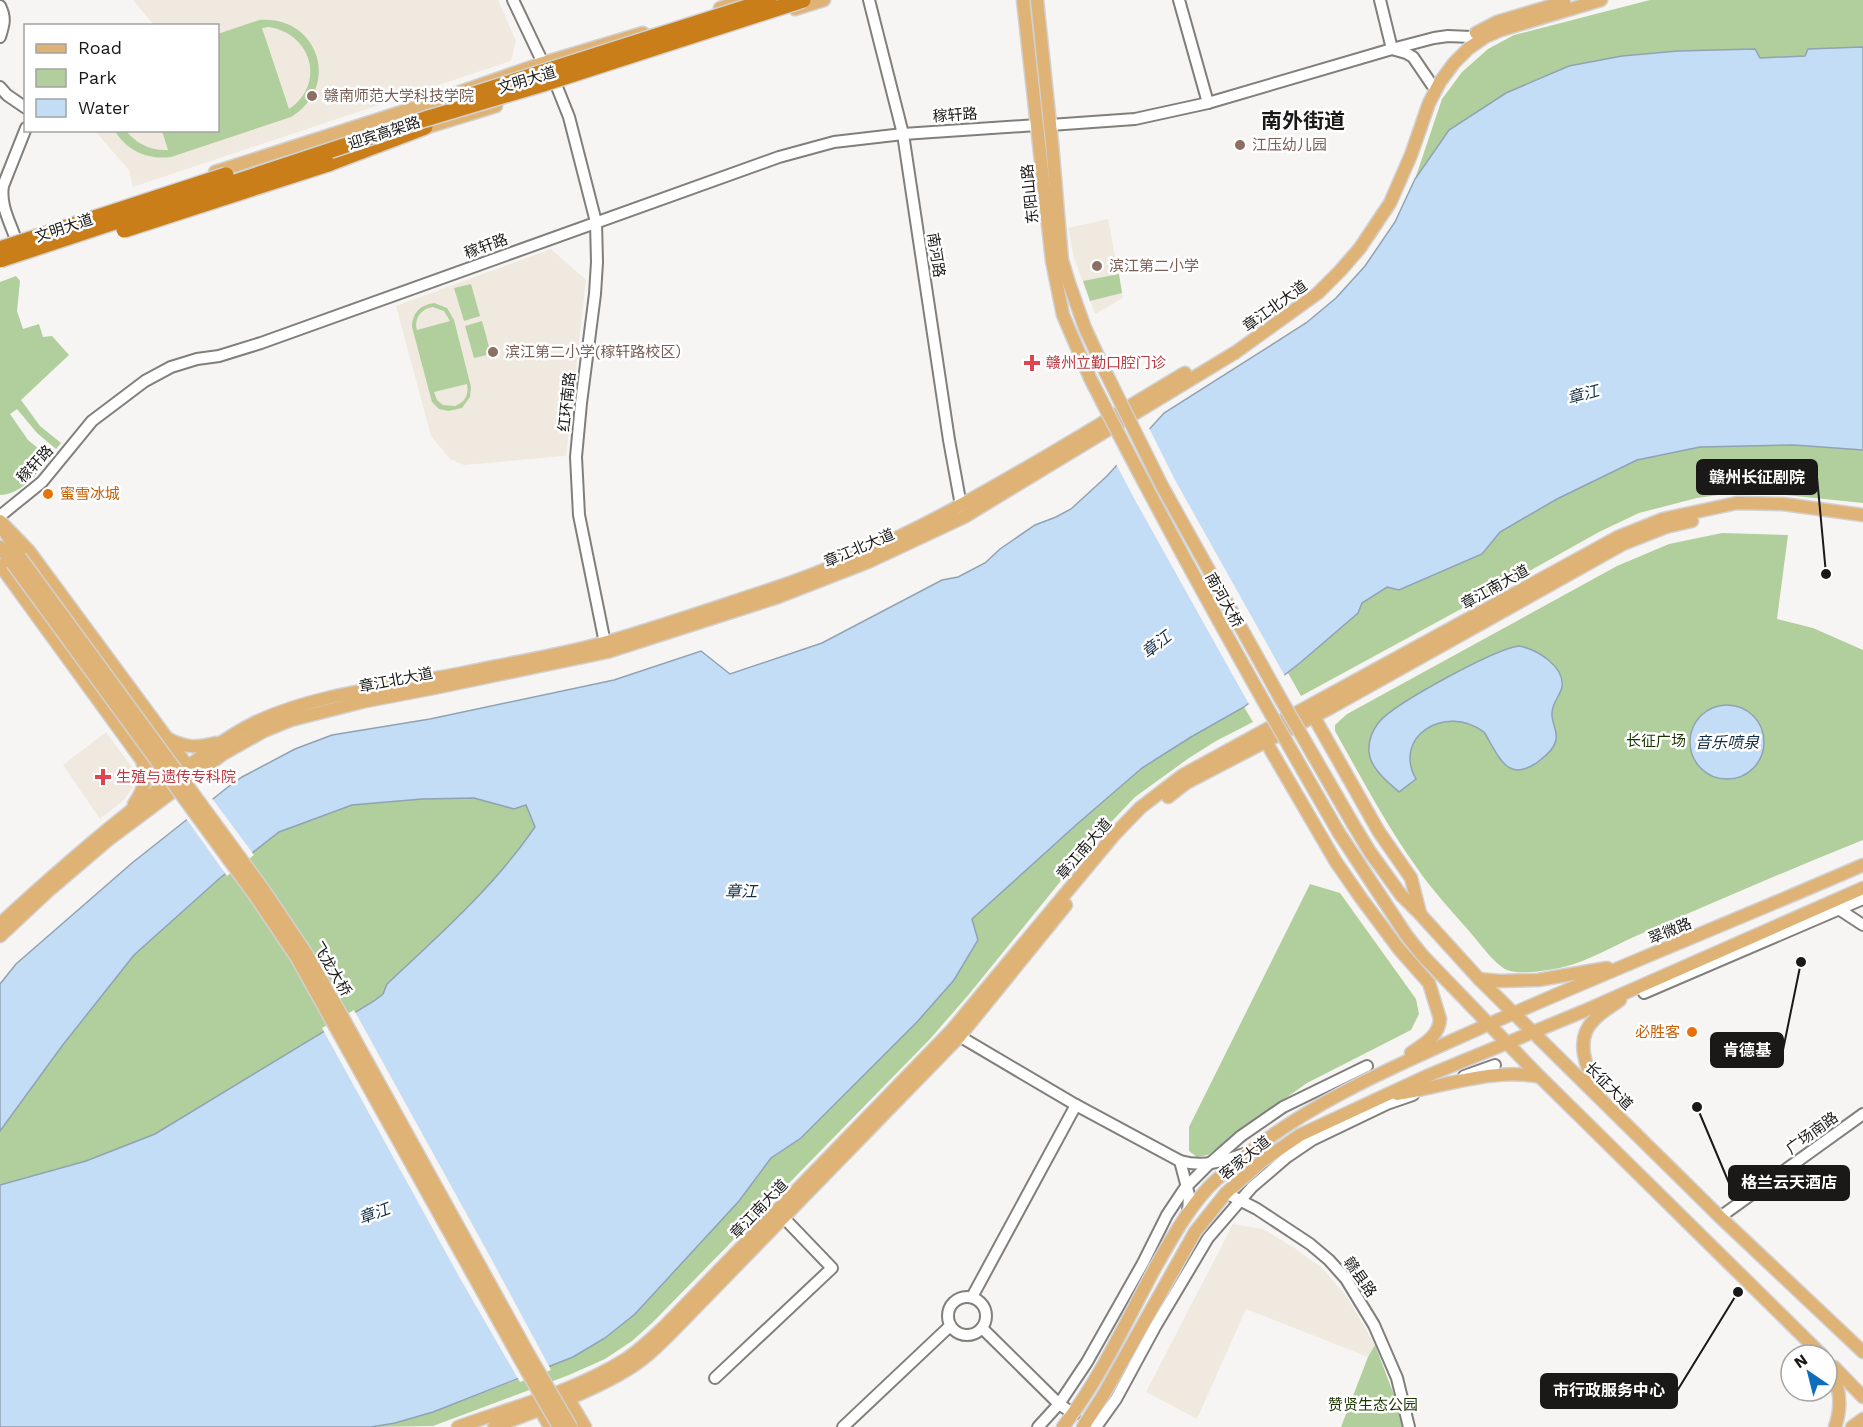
<svg xmlns="http://www.w3.org/2000/svg" width="1863" height="1427" font-family="'Work Sans','Noto Sans SC',sans-serif">
  <rect width="100%" height="100%" fill="#f7f5f3"/>
  <g fill="#f0e9e0">
    <polygon points="133,0 498,0 516,41 511,61 133,187 129,170 95,131 218,130 218,26 154,25"/>
    <polygon points="1108,219 1123,298 1095,314 1074,258 1068,228"/>
    <polygon points="551,249 586,280 566,456 464,465 450,459 431,436 396,306"/>
    <polygon points="106,732 134,770 136,783 124,800 100,819 63,765"/>
    <polygon points="1233,1224 1263,1229 1293,1247 1322,1268 1347,1297 1375,1345 1368,1357 1246,1309 1197,1419 1146,1392"/>
  </g>
  <g fill="#b0cf9c" fill-rule="evenodd">
    <polygon points="1650,0 1863,0 1863,47 1805,56 1760,58 1755,49 1678,51 1622,56 1569,66 1506,93 1449,130 1415,179 1442,99 1462,72 1488,49 1514,35"/>
    <path d="M259 20C318 15 342 86 291 117L171 157C148 160 127 151 115 131H126C137 144 151 151 168 150L162 131 218 130V34ZM269 27C312 34 326 84 289 109L262 28Z"/>
    <polygon points="1119,274 1122,293 1090,301 1083,281"/>
    <path d="M16 276 20 281 17 311 23 329 39 324 43 337 52 336 69 355 21 400 40 426 61 443 56 449 37 433 17 409 10 414 28 440 50 458C38 472 21 495 0 495V282Z"/>
    <polygon points="471,284 480,316 464,321 454,288"/>
    <path d="M434 303 447 308 454 320 471 387 470 397 462 408 448 411 439 409 432 402 412 327C412 313 420 305 434 303ZM433 307 444 311 450 321 417 330C414 318 421 309 433 307ZM467 384C469 395 465 402 455 406L443 405 437 400 434 392Z"/>
    <polygon points="482,321 491,354 474,358 465,326"/>
    <polygon points="1747,445 1794,445 1863,450 1863,503 1747,491 1697,498 1639,513 1599,532 1483,597 1301,696 1288,673 1358,613 1362,603 1387,587 1399,590 1482,554 1500,532 1557,499 1637,460 1699,447"/>
    <path d="M1722 533 1788 535 1777 619 1813 628 1863 650V840C1790 869 1717 901 1645 932 1621 942 1598 956 1574 964 1560 969 1521 976 1507 970 1494 964 1479 942 1469 931 1451 910 1432 890 1417 868 1386 825 1361 777 1335 731V725L1347 714 1617 566 1669 544Z"/>
    <polygon points="1244,707 1253,722 1216,741 1189,758 1135,797 1094,840 970,993 930,1039 653,1322 632,1341 605,1359 569,1375 433,1426 371,1427 395,1423 433,1412 527,1376 739,1201 771,1158 801,1138 917,1022 972,919 1076,825 1142,768 1191,737"/>
    <path d="M474 798 514 809 526 805 535 827C494 887 440 935 387 984L383 994 374 1001 155 1134 86 1161 0 1185V1131L62 1046 134 955 220 878 279 832 352 805 422 799Z"/>
    <polygon points="1310,884 1340,893 1416,999 1419,1014 1411,1030 1307,1083 1238,1132 1208,1155 1197,1157 1189,1151 1189,1127"/>
    <polygon points="1375,1345 1394,1395 1402,1427 1341,1427 1368,1357"/>
  </g>
  <g fill="#c3ddf6" stroke="#90a2b3" stroke-width="1.5">
    <path d="M1863 47V450L1794 445 1700 447 1637 460 1557 499 1500 532 1482 554 1399 590 1387 587 1362 603 1358 613 1301 662 1244 707 1191 737 1142 768 1076 825 972 919 978 940 954 980 917 1022 801 1138 771 1158 739 1201 635 1314 605 1338 573 1357 433 1412 395 1423 371 1427H0V1185L86 1161 155 1134 374 1001 383 994 387 984C439 935 494 887 535 827L526 805 514 809 474 798 422 799 352 805 279 832 220 878 134 955 62 1046 0 1131V984L16 964 132 863 228 787 242 777 295 749 332 735 430 719 614 680 701 651 730 674 822 643 942 580 958 577 985 563 1000 549 1035 525 1056 517 1071 509 1107 476 1164 413 1306 323 1336 298 1365 266 1395 222 1415 179 1449 130 1506 93 1569 66 1622 56 1678 51 1755 49 1760 58 1805 56 1808 49Z"/>
    <path d="M1519 646C1536 649 1565 666 1562 687 1560 696 1552 703 1552 713 1551 722 1558 730 1556 740 1554 749 1546 756 1539 761 1507 785 1499 756 1484 732 1445 703 1392 737 1416 779L1399 792C1388 782 1370 768 1369 752 1368 741 1372 731 1379 722 1395 703 1495 649 1519 646Z"/>
    <circle cx="1727" cy="742" r="37"/>
  </g>
  <g fill="#f7f5f3">
    <polygon points="1148,426 1175,480 1286,678 1250,706 1135,500 1115,462"/>
    <polygon points="211,797 254,855 227,876 185,817"/>
    <polygon points="354,1010 493,1262 551,1370 520,1382 461,1280 322,1028"/>
  </g>
  <g fill="none" stroke-linecap="round" stroke-linejoin="round">
    <g stroke="#817f7c" stroke-width="14">
      <g id="minor">
        <polyline points="513,0 543,63 557,87 569,117 596,222 597,262 595,294 581,403 576,457 579,515 606,648"/>
        <polyline points="869,0 903,134 949,440 962,511"/>
        <polyline points="1179,0 1208,103"/>
        <polyline points="1380,0 1392,49 1406,53 1413,57 1432,85"/>
        <path d="M0 6C6 18 4 24 0 37"/>
        <polyline points="0,87 7,95 26,108"/>
        <polyline points="1050,125 1135,119 1208,103 1392,49 1434,38 1448,36 1471,37 1476,43"/>
        <path d="M15 237C9 220 0 204 3 186L26 128"/>
        <polyline points="0,516 42,482 92,421 145,381 171,367 197,359 219,356 261,343 779,157 834,142 903,134 1037,125"/>
        <polyline points="1834,906 1863,925"/>
        <polyline points="1644,993 1863,899"/>
        <path d="M954 1033 1076 1105 1180 1161C1204 1168 1224 1161 1247 1153"/>
        <polyline points="1464,1076 1495,1065"/>
        <polyline points="1180,1161 1189,1195 1188,1213"/>
        <polyline points="1226,1193 1257,1209 1310,1244 1329,1260 1346,1279 1374,1325 1397,1378 1409,1427"/>
        <polyline points="1720,1217 1863,1114"/>
        <circle cx="967" cy="1316" r="19"/>
        <polyline points="972,1297 1076,1105"/>
        <polyline points="982,1328 1059,1404 1074,1414"/>
        <polyline points="715,1378 832,1268 783,1217"/>
        <polyline points="843,1427 950,1326"/>
        <polyline points="1038,1427 1059,1404 1087,1362 1143,1263 1167,1215 1185,1188 1208,1165 1241,1136 1283,1107 1367,1066"/>
        <polyline points="1096,1427 1116,1399 1155,1327 1208,1238 1252,1187 1287,1157 1312,1140 1387,1104 1413,1095"/>
      </g>
    </g>
    <g stroke="#d1d1d1" stroke-width="15">
      <g id="major">
        <polyline points="1023,0 1052,261 1063,315 1090,378"/>
        <polyline points="1037,0 1052,143 1062,260 1069,283 1085,328 1105,371"/>
        <polyline points="720,8 744,0"/>
        <polyline points="795,9 824,0"/>
        <polyline points="1476,33 1497,22 1564,2"/>
        <polyline points="418,130 496,106"/>
        <polyline points="215,172 417,107 543,63 643,33"/>
        <polyline points="0,521 29,551 192,772"/>
        <polyline points="4,530 20,557"/>
        <polyline points="0,547 12,563"/>
        <polyline points="0,565 165,792"/>
        <polyline points="1310,710 1379,832 1411,878 1420,913"/>
        <path d="M1262 735 1336 862 1361 898 1399 949 1429 983 1440 1019C1439 1036 1424 1044 1411 1053"/>
        <path d="M167 738C184 748 197 748 216 743"/>
        <polyline points="1168,797 1186,783 1330,708 1623,544 1666,527 1692,521"/>
        <path d="M134 804C143 792 147 778 143 764"/>
        <polyline points="1353,824 1370,852 1401,895 1420,914 1479,979 1720,1217 1863,1352"/>
        <polyline points="1339,833 1407,936 1423,956 1537,1074 1822,1355"/>
        <path d="M0 924C54 874 109 826 168 782 196 760 224 738 256 722 321 692 394 687 463 673 510 663 561 655 607 642 662 626 717 607 772 589 920 540 1052 452 1185 373"/>
        <polyline points="0,936 47,892 108,840 223,754 264,731 291,720 366,701 434,688 607,652 778,597 868,562 964,517 1236,352 1318,293 1340,271 1360,248 1390,203 1411,155 1429,103 1440,82 1454,63 1469,48 1485,37 1501,30 1601,0"/>
        <polyline points="1479,979 1499,981 1538,980 1607,968"/>
        <path d="M1598 1089C1586 1069 1574 1039 1594 1020 1601 1012 1612 1006 1620 1000"/>
        <path d="M1397 1094C1442 1087 1496 1067 1540 1077"/>
        <path d="M1827 1363C1840 1384 1843 1404 1835 1427"/>
        <polyline points="1834,1367 1863,1397"/>
        <polyline points="568,1398 585,1427"/>
        <polyline points="540,1409 550,1427"/>
        <path d="M458 1427C514 1407 575 1391 626 1359 640 1350 652 1338 665 1326L951 1031 1115 834 1140 808 1183 775 1618 537 1663 519 1737 503 1783 504 1863 515"/>
        <path d="M494 1427C539 1409 589 1394 630 1368 646 1358 659 1345 672 1332L959 1037 1066 905"/>
        <path d="M1063 1427C1100 1379 1126 1322 1155 1268 1171 1240 1186 1212 1208 1188 1216 1179 1226 1172 1235 1164 1303 1106 1388 1069 1469 1033 1600 974 1732 922 1863 865"/>
        <polyline points="1083,1427 1104,1394 1195,1232 1226,1193 1262,1161 1300,1135 1427,1076 1584,1011 1863,888"/>
        <polyline points="1852,1427 1863,1419"/>
      </g>
    </g>
    <g stroke="#d1d1d1" stroke-width="18">
      <polyline id="highway" points="328,164 425,127"/>
    </g>
    <use href="#minor" stroke="#fff" stroke-width="10"/>
    <use href="#major" stroke="#dfb276" stroke-width="12"/>
    <use href="#highway" stroke="#c97e1a" stroke-width="15"/>
    <g stroke="#d1d1d1" stroke-width="15" stroke-linecap="butt">
      <g id="major-bridge">
        <polyline points="1105,371 1162,486 1279,696 1353,824"/>
        <path d="M1090 378C1168 532 1252 683 1339 833"/>
        <polyline points="20,557 263,889 306,953 343,1018 529,1355 571,1427"/>
        <polyline points="12,563 254,894 297,958 520,1359 559,1427"/>
      </g>
    </g>
    <g stroke="#d1d1d1" stroke-width="18" stroke-linecap="butt">
      <g id="highway-bridge">
        <polyline points="471,95 769,0"/>
        <polyline points="124,230 328,164"/>
        <polyline points="0,249 226,175"/>
        <polyline points="0,260 425,119 543,84 803,0"/>
      </g>
    </g>
    <use href="#major-bridge" stroke="#dfb276" stroke-width="12"/>
    <use href="#highway-bridge" stroke="#c97e1a" stroke-width="15"/>
  </g>
  <g fill="#8d6e63" stroke="#fff" stroke-width="2">
    <circle cx="312" cy="96" r="6"/>
    <circle cx="1240" cy="145" r="6"/>
    <circle cx="1097" cy="266" r="6"/>
    <circle cx="493" cy="352" r="6"/>
  </g>
  <g fill="#e0444e" stroke="#fff" stroke-width="2">
    <path d="M1029 354h6v6h6v6h-6v6h-6v-6h-6v-6h6z"/>
    <path d="M100 768h6v6h6v6h-6v6h-6v-6h-6v-6h6z"/>
  </g>
  <g fill="#e8710a" stroke="#fff" stroke-width="2">
    <circle cx="48" cy="494" r="6"/>
    <circle cx="1692" cy="1032" r="6"/>
  </g>
  <g text-anchor="middle" stroke-width="5" stroke-linejoin="round" paint-order="stroke">
    <g font-size="15" fill="#1a1918" stroke="#fff">
      <text transform="translate(527 80) rotate(-17)" y="5">文明大道</text>
      <text transform="translate(955 115) rotate(-4)" y="5">稼轩路</text>
      <text transform="translate(384 133) rotate(-18)" y="5">迎宾高架路</text>
      <text transform="translate(1030 194) rotate(-96)" y="5">东阳山路</text>
      <text transform="translate(64 228) rotate(-18)" y="5">文明大道</text>
      <text transform="translate(486 246) rotate(-20)" y="5">稼轩路</text>
      <text transform="translate(936 255) rotate(81)" y="5">南河路</text>
      <text transform="translate(1275 306) rotate(-36)" y="5">章江北大道</text>
      <text transform="translate(567 402) rotate(-84)" y="5">红环南路</text>
      <text transform="translate(35 464) rotate(-47)" y="5">稼轩路</text>
      <text transform="translate(859 548) rotate(-23)" y="5">章江北大道</text>
      <text transform="translate(1495 587) rotate(-29)" y="5">章江南大道</text>
      <text transform="translate(1224 600) rotate(61)" y="5">南河大桥</text>
      <text transform="translate(396 680) rotate(-11)" y="5">章江北大道</text>
      <text transform="translate(1084 849) rotate(-49)" y="5">章江南大道</text>
      <text transform="translate(1670 931) rotate(-22)" y="5">翠微路</text>
      <text transform="translate(332 969) rotate(59)" y="5">飞龙大桥</text>
      <text transform="translate(1609 1086) rotate(45)" y="5">长征大道</text>
      <text transform="translate(1812 1133) rotate(-36)" y="5">广场南路</text>
      <text transform="translate(1245 1158) rotate(-39)" y="5">客家大道</text>
      <text transform="translate(759 1209) rotate(-46)" y="5">章江南大道</text>
      <text transform="translate(1360 1277) rotate(55)" y="5">赣县路</text>
    </g>
    <g font-size="15" fill="#785e54" stroke="#fff" text-anchor="start">
      <text x="324" y="101">赣南师范大学科技学院</text>
      <text x="1252" y="150">江压幼儿园</text>
      <text x="1109" y="271">滨江第二小学</text>
      <text x="505" y="357">滨江第二小学(稼轩路校区）</text>
    </g>
    <g font-size="15" fill="#be3a42" stroke="#fff" text-anchor="start">
      <text x="1046" y="368">赣州立勤口腔门诊</text>
      <text x="116" y="782">生殖与遗传专科院</text>
    </g>
    <g font-size="15" fill="#c56008" stroke="#fff" text-anchor="start">
      <text x="60" y="499">蜜雪冰城</text>
      <text x="1680" y="1037" text-anchor="end">必胜客</text>
    </g>
    <g font-size="15" fill="#1a3600" stroke="#fff">
      <text x="1656" y="746">长征广场</text>
      <text x="1373" y="1410">赞贤生态公园</text>
    </g>
    <g font-size="16" font-style="italic" fill="#102d46" stroke="#fff">
      <text transform="translate(1583 394) rotate(-15)" y="6">章江</text>
      <text transform="translate(1156 644) rotate(-38)" y="6">章江</text>
      <text x="1727" y="748">音乐喷泉</text>
      <text x="741" y="897">章江</text>
      <text transform="translate(374 1213) rotate(-20)" y="6">章江</text>
    </g>
    <g font-size="21" font-weight="bold" fill="#1a1918" stroke="#fff">
      <text x="1303" y="128">南外街道</text>
    </g>
  </g>
  <path fill="none" stroke="#1a1918" stroke-width="2" d="M1826 574L1817 477M1801 962L1783 1050M1697 1107L1729 1183M1738 1292L1677 1391"/>
  <g fill="#1a1918" stroke="#fff" stroke-width="2">
    <circle cx="1826" cy="574" r="6"/>
    <circle cx="1801" cy="962" r="6"/>
    <circle cx="1697" cy="1107" r="6"/>
    <circle cx="1738" cy="1292" r="6"/>
  </g>
  <g fill="#1a1918" stroke="#1a1918" stroke-width="2">
    <rect x="1697" y="460" width="120" height="34" rx="6"/>
    <rect x="1711" y="1033" width="72" height="34" rx="6"/>
    <rect x="1729" y="1166" width="120" height="34" rx="6"/>
    <rect x="1541" y="1374" width="136" height="34" rx="6"/>
  </g>
  <g font-size="16" text-anchor="middle" font-weight="bold" fill="#fff">
    <text x="1757" y="483">赣州长征剧院</text>
    <text x="1747" y="1056">肯德基</text>
    <text x="1789" y="1188">格兰云天酒店</text>
    <text x="1609" y="1396">市行政服务中心</text>
  </g>
  <rect x="24" y="24" width="195" height="108" fill="#ffffff" stroke="#a3a3a3" stroke-width="1.5"/>
  <rect x="36" y="44" width="30" height="9" fill="#dfb276" stroke="#a3a3a3" stroke-width="1.5"/>
  <text x="78" y="54" font-size="18" fill="#1a1918">Road</text>
  <rect x="36" y="69" width="30" height="18" fill="#b0cf9c" stroke="#a3a3a3" stroke-width="1.5"/>
  <text x="78" y="84" font-size="18" fill="#1a1918">Park</text>
  <rect x="36" y="99" width="30" height="18" fill="#c3ddf6" stroke="#a3a3a3" stroke-width="1.5"/>
  <text x="78" y="114" font-size="18" fill="#1a1918">Water</text>
  <g transform="translate(1809 1373) rotate(325)"><circle r="28" fill="#ffffff" stroke="#a3a3a3" stroke-width="1.5"/>
  <path d="M0-4.5L10 22L0 15L-10 22Z" fill="#0f6dba"/>
  <text y="-9" font-size="16" font-weight="bold" text-anchor="middle" fill="#1a1918">N</text>
  </g>
</svg>
